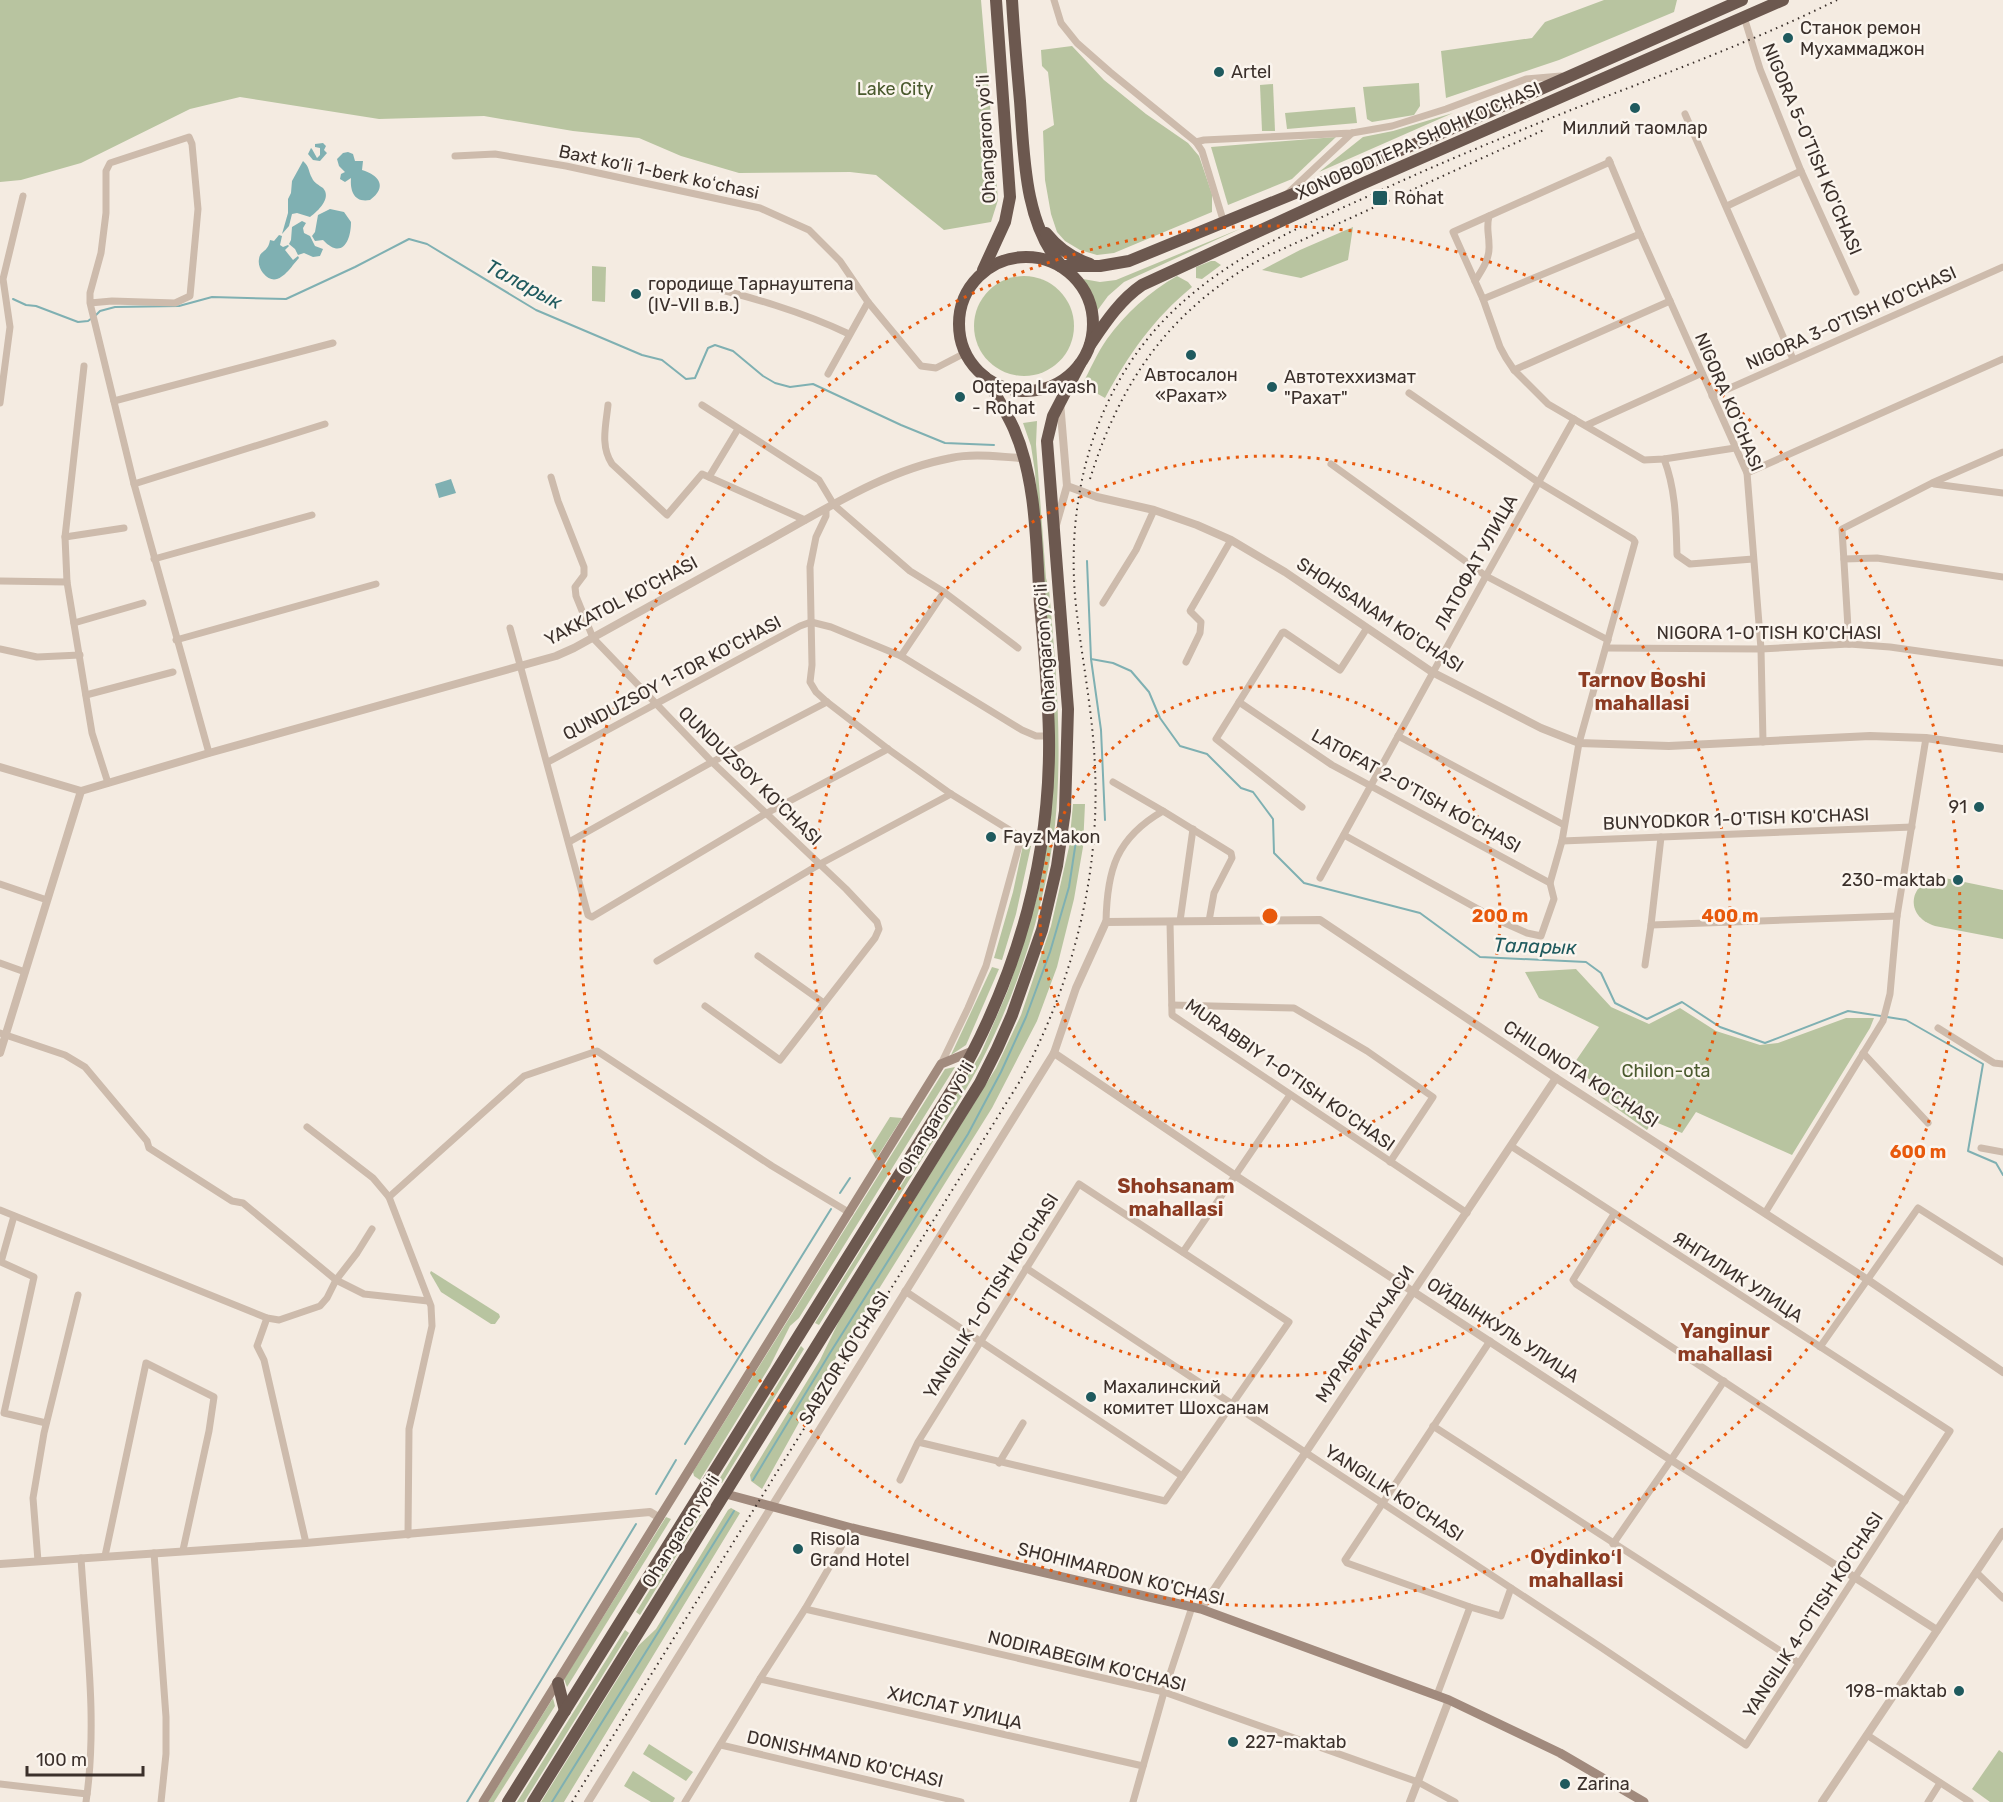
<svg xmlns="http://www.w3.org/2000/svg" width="2003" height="1802" font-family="Rubik,sans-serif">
  <rect width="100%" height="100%" fill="#f4ebe1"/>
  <g fill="#b8c4a0">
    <polygon points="0,0 981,0 998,200 991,222 944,230 876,175 850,172 739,173 681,156 639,138 573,131 484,116 379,119 240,97 190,109 81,163 21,180 0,182"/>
    <polygon points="1604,0 1677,0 1674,12 1559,60 1446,98 1441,51 1532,38 1545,22"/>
    <polygon points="1072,46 1104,80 1146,114 1188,143 1199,156 1212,194 1212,212 1114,253 1097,255 1080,250 1065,241 1057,232 1051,214 1045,180 1043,131 1054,125 1048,72 1042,66 1041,50"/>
    <polygon points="1419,83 1420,106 1414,115 1372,122 1367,119 1363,87"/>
    <polygon points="1273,84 1275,131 1262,131 1260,85"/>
    <polygon points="1355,107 1357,123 1287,129 1285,113"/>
    <polygon points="1453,113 1319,172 1363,137 1393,131"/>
    <polygon points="1336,137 1292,179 1228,205 1211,147"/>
    <polygon points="1353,227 1348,260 1301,278 1262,270 1300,250"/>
    <polygon points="1242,228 1124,282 1108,296 1097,311 1092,293 1083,279 1100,282 1116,280"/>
    <polygon points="1211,261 1215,261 1221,265 1202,279 1196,278 1196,267"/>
    <polygon points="592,266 606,267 605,302 592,301"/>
    <path d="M1177 276 1188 282 1192 287C1154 318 1128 355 1105 398L1082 385C1090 370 1097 353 1107 339 1125 314 1150 291 1177 276Z"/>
    <circle cx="1024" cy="326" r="50"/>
    <path d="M1037 421 1036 444 1046 578 1049 589C1056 668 1063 746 1055 825 1046 902 1020 985 985 1054 967 1091 943 1125 922 1159 888 1215 853 1270 819 1325L815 1323 932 1136 981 1053 1008 990 1022 948 1038 893 1049 827 1043 579 1035 472 1031 446 1023 423Z"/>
    <polygon points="1073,804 1085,804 1083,847 1074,899 1057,967 1037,1021 992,1108 827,1372 762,1489 751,1481 750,1475 820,1360 839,1321 996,1068 1021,1015 1051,926 1069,847"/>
    <polygon points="1023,845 1031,846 1016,914 1002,960 994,958 1013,892"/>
    <path d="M1940 877 2003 890V939L1935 926C1903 916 1909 881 1940 877Z"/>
    <polygon points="992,967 999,969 966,1045 951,1055"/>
    <polygon points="1576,969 1611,1007 1649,1024 1680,1008 1716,1031 1760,1045 1778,1043 1846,1018 1874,1018 1870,1028 1792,1155 1696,1112 1682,1133 1653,1121 1647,1130 1595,1093 1599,1086 1586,1077 1588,1072 1575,1062 1599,1027 1539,998 1525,972"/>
    <polygon points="955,1067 799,1318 790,1326 770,1366 700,1480 694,1476 693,1472 945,1069"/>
    <polygon points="890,1117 902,1118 876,1159 870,1149"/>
    <polygon points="431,1271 499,1314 500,1317 495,1324 491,1324 441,1292 430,1273"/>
    <polygon points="801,1346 804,1349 722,1483 718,1481"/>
    <polygon points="731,1508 740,1513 564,1802 541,1802 638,1646 656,1629 728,1510"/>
    <polygon points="697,1514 702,1514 640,1615 636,1612"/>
    <polygon points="666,1517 671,1519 567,1687 564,1679"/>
    <polygon points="625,1630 629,1633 524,1802 517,1802"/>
    <polygon points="553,1698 555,1706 494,1802 488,1802"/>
    <polygon points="649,1744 693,1772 686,1781 643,1754"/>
    <polygon points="1999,1750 2003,1753 2003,1802 1990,1802 1972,1789"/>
    <polygon points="633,1771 675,1798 673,1802 651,1802 624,1786"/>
  </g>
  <g fill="#7fb0b2">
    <polygon points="323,143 326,146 324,150 327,153 320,161 313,160 308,154 311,148 312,149 317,158 320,155 320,148 315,147 315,144"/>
    <path d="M348 152 353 154 355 161H363L362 170C379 175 388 187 370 200 354 203 350 191 351 178L345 182 340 179 341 174 345 172 339 166 337 159 343 153Z"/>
    <path d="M303 161C310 167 308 171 312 178 314 183 319 185 323 188 332 198 318 211 310 217L297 213 292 214 289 226 282 234 288 213V199L291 193 292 181Z"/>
    <path d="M330 209 344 212 351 222C351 241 342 260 323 240L315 241 312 236 315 232 318 215Z"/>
    <polygon points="302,221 306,223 303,228 304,233 310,236 315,246 323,249 320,256 313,257 304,253 298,255 295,249 289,244 291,240 292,227"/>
    <path d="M279 235 282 236 280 245 283 247 288 245 289 246 285 250 293 260 298 256 299 258C291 266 278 291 263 273 260 269 258 264 259 259 260 250 268 253 270 240L274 241Z"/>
    <polygon points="451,479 456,493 439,498 435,484"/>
  </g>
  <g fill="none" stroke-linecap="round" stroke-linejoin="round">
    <g stroke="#7fb0b2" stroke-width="2">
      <polyline points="13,299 26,305 36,306 78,322 88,321 92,318"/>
      <polyline points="96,315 100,311 115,307 179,306 212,297 286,299 355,267 409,239 427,244 536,310 642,355 662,360 686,379 695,378 708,348 715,345 733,351 763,376 775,383 790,387 813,384 901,425 945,443 994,445"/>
      <polyline points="1087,561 1091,659 1113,663 1131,671 1149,692 1160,718 1180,746 1207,754 1241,788 1253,792 1273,819 1274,853 1304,883 1420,913 1480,957 1586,962 1601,973 1615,1003 1647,1019 1682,1002 1720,1027 1765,1043 1848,1011 1881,1016"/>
      <polyline points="1091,659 1101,730 1105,820"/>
      <polyline points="1887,1017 1906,1020 1983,1064 1968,1151 1996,1163 2003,1175"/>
      <polyline points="840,1193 850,1178"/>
      <polyline points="685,1444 831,1209"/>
      <polyline points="753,1480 830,1353 968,1134 1001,1072 1026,1017 1050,952 1069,887 1076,841"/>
      <polyline points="656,1494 676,1460"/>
      <polyline points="467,1802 636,1524"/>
      <polyline points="552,1802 734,1511"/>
    </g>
    <g stroke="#cdbbac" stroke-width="7">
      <polyline points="1054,0 1061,23 1077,43 1110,72 1196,142 1204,140 1352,133 1392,126 1446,109 1526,79 1561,76"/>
      <polyline points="1744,17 1760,69 1801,171 1856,292"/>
      <polyline points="1685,114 1793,359"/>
      <polyline points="1196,142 1202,151 1224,223"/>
      <polyline points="455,156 495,154 566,166 760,208 809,230 840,261 868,302 921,366 936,368 965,353"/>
      <polyline points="1609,160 1640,234 1747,473 1761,649 1763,742"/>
      <polyline points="1610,162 1453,232 1483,299 1500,347 1506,358 1514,370 1548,404 1644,460 1664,459 1735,448"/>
      <polyline points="1288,193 1352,133"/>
      <polyline points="1727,206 1801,171"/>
      <path d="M1475 281C1482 270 1490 259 1489 245 1489 233 1486 229 1489 216"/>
      <path d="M699 284C750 297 801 311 849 334"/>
      <polyline points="1483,299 1640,234"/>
      <polyline points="90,303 112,301 175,303 190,296 198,209 192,144 189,137 110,163 106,171 106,213 101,253 90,293 90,303 134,484 209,753"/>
      <polyline points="84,366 65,537 67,582 92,733 108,783"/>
      <polyline points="1514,370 1670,301"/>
      <polyline points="828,374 868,302"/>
      <polyline points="1712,396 2003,267"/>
      <polyline points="114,401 333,343"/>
      <polyline points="0,403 10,327 3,279 23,196"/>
      <path d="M608 405C606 425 600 446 612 464L667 515 702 474 805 520"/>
      <polyline points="702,405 819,480 834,505 910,571 944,592 1018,648"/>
      <polyline points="1587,425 1702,373"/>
      <path d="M1664 459C1676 490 1676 522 1677 555L1690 564 1753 559"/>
      <polyline points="1331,464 1486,576 1608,640"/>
      <polyline points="1747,473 2003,359"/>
      <polyline points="551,477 558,501 584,567 584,575 575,587 576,596 593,638 712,762 846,889 877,922 879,929 875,938 780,1060 705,1006"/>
      <polyline points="709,477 738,429"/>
      <polyline points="134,484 325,424"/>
      <polyline points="1934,484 2003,493"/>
      <polyline points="826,509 826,516 816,537 810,567 812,665 810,682 816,692 827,702 888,749 951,794 1016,834 1020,842 986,966 968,1008 941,1064"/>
      <polyline points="65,537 124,528"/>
      <polyline points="154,559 312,515"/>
      <polyline points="1844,559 1877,558 2003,577"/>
      <polyline points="0,581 67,582"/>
      <polyline points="1103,603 1136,550 1154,510"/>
      <polyline points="74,623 143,603"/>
      <polyline points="510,628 588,915 592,917 765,814 888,749"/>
      <polyline points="176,640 376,584"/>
      <polyline points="1849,644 1842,529 1932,483 2003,452"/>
      <polyline points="1606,648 1761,649 1849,644 1890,647 2003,663"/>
      <polyline points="0,649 37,657 80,655"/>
      <polyline points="901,656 944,592"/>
      <polyline points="1186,662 1200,633 1201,622 1190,611 1231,540"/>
      <polyline points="86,695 173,672"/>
      <polyline points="1239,702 1332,765 1550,883"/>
      <polyline points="1398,736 1564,825"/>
      <polyline points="548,762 800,626 811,622 831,627 901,656 1022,730 1036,736 1049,736"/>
      <polyline points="1113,782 1163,811"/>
      <polyline points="1302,807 1216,739 1282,633 1284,632 1340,670 1367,628"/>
      <polyline points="1344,835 1498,920 1527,933 1541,936 1554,899 1550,883 1562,841 1579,743 1635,542 1633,539 1538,482 1409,393"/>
      <polyline points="1562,841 1912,827"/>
      <polyline points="569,842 712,762 827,702"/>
      <polyline points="1020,842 1043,838"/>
      <polyline points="1320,878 1486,576 1574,419"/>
      <polyline points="0,884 47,900"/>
      <polyline points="1180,921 1193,829"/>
      <path d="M1106 922C1107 870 1116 838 1163 811L1231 853 1232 858 1214 893 1209 921"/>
      <polyline points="1170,922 1172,1015 1467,1213"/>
      <polyline points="1651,925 1897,916"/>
      <polyline points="758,956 824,1003"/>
      <polyline points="657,961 820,864 951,794"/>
      <polyline points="0,963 25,972"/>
      <polyline points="1645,965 1651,925 1661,837"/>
      <polyline points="1172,1005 1294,1008 1367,1051 1433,1097 1390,1162"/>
      <polyline points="1938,1028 1994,1063 2003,1064"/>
      <polyline points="0,1033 65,1055 85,1067 147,1141 149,1148 232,1201 243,1203 336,1280 364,1294 428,1301"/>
      <polyline points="1863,1053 1928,1123"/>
      <polyline points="307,1127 373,1178 389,1197 431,1306 432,1326 409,1429 408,1535"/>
      <polyline points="1981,1148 2003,1152"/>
      <polyline points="389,1197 524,1076 597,1051 772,1166 850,1213"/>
      <polyline points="0,1210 267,1318 279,1320 320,1306 327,1298 336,1280 357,1253 372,1229"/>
      <polyline points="1765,1213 1883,1021 1890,994 1897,916 1926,738"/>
      <polyline points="1614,1214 1573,1280 1576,1284 1905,1501"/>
      <polyline points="14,1216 1,1262 34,1277 4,1413 46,1423"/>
      <polyline points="1183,1252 1290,1095"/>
      <polyline points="1026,1268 1602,1648 1746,1745 1950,1431 1511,1146"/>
      <polyline points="905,1291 1182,1476"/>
      <polyline points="267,1318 257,1346 264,1360 306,1543"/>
      <polyline points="1490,1341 1345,1560 1347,1563 1470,1607 1501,1616 1511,1588"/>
      <polyline points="1820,1347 1918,1208 2003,1262"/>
      <polyline points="1433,1426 1799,1663"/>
      <polyline points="999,1463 1023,1423"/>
      <polyline points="900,1480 918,1442 1079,1184 1289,1322 1165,1501 918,1442"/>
      <polyline points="1613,1544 1671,1460 1724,1381"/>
      <polyline points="154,1553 166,1717 166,1754 161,1802"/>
      <polyline points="105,1556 146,1363 214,1397 209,1431 183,1550"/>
      <path d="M81 1558C86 1639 98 1721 86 1802"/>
      <polyline points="38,1561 33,1498 44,1433 78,1295"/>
      <polyline points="1976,1572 2003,1598"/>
      <polyline points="805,1609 1164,1692 1418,1782 1455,1802"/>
      <polyline points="760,1679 1143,1766"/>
      <polyline points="1437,1695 1470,1607"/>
      <polyline points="1867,1735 1970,1802"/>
      <polyline points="721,1745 961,1802"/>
      <polyline points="0,1784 87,1794"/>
      <polyline points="685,1802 760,1679 805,1609 852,1528"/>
      <polyline points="1133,1802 1164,1692 1192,1607"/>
      <polyline points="1928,1802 1940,1783"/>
    </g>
    <g stroke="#cdbbac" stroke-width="8">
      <polyline points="1067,486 1097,497 1154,510 1197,525 1231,540 1285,572 1432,672 1541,728 1579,743 1669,746 1870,736 1926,738 2003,749"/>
      <polyline points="1056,525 1067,486 1060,402"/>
      <polyline points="0,767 81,791"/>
      <path d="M81 791 209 753 556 656 574 648C640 611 707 575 773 538 829 507 887 470 951 458 974 453 999 457 1023 458"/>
      <polyline points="0,1053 81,791"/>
      <polyline points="1054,1053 1236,1176 1671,1460 1937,1630"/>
      <polyline points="0,1564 306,1543 650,1512 660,1518"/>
      <polyline points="1201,1609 1556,1078"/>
      <polyline points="588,1802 1054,1053 1076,988 1106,922 1320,920 1556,1078 1868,1280 2003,1372"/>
      <polyline points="1410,1802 1449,1700"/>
      <polyline points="1822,1802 2003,1532"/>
    </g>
    <g stroke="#a18a7d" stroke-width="9">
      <polyline points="726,1494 852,1528 1201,1609 1449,1700 1560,1753 1644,1802"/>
      <polyline points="483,1802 941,1064 975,1050"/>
    </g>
    <g stroke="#6c584f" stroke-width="12">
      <path d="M1012 0C1014 34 1017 68 1020 101 1024 154 1024 223 1061 265"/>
      <path d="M1046 233C1058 248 1072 258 1090 264"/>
      <circle cx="1026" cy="324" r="67"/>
      <polyline points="1060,266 1100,266 1129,261 1430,138 1742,0"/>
      <polyline points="983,270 1005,222 1010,197 996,0"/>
      <path d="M1090 345C1105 323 1120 300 1142 285L1357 186 1783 0"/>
      <polyline points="558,1683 565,1711"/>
      <path d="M508 1802 952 1090C1016 980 1051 863 1049 735 1048 691 1044 647 1040 604 1036 546 1037 482 1014 429 1006 411 995 394 985 377"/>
      <polyline points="533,1802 980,1083 997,1049 1012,1015 1042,930 1057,866 1065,811 1068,709 1047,441 1053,416 1080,364"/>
    </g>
    <g stroke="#3b302b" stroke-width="2" stroke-dasharray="1.5 4.5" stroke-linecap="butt">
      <path d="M1090 479C1121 379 1172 307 1265 257L1546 129"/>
      <path d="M572 1802 1020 1081C1072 985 1100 878 1095 768 1093 713 1082 660 1076 606 1065 502 1092 394 1166 318 1225 258 1295 229 1371 195 1437 164 1504 137 1571 110 1661 75 1750 43 1837 0"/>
    </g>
  </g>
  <g fill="none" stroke="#e8590c" stroke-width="3" stroke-dasharray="3 6">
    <circle cx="1270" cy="916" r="230"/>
    <circle cx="1270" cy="916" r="460"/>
    <circle cx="1270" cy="916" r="690"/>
  </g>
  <g fill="#1f5a5e" stroke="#fbf5ee" stroke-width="2">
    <circle cx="1788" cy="38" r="6"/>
    <circle cx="1219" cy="72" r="6"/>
    <circle cx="1635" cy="108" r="6"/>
    <rect x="1372" y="190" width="16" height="16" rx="3"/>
    <circle cx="636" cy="294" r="6"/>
    <circle cx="1191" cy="355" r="6"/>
    <circle cx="1272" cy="387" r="6"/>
    <circle cx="960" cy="397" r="6"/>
    <circle cx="1979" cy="807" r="6"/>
    <circle cx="991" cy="837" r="6"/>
    <circle cx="1958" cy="880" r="6"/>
    <circle cx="1091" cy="1397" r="6"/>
    <circle cx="798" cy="1549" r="6"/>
    <circle cx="1959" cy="1691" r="6"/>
    <circle cx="1233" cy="1742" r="6"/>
    <circle cx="1565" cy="1784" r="6"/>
  </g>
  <g text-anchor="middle" stroke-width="5" stroke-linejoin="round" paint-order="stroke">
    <g font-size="18" fill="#3b302b" stroke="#fbf5ee" text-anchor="start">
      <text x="1800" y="34">Станок ремон<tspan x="1800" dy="21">Мухаммаджон</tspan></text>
      <text x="1231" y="78">Artel</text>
      <text x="1635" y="134" text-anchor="middle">Миллий таомлар</text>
      <text x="1394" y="204">Rohat</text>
      <text x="648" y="290">городище Тарнауштепа<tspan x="648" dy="21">(IV-VII в.в.)</tspan></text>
      <text x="1191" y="381" text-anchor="middle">Автосалон<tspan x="1191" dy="21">«Рахат»</tspan></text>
      <text x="1284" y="383">Автотеххизмат<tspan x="1284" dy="21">"Рахат"</tspan></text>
      <text x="972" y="393">Oqtepa Lavash<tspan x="972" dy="21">- Rohat</tspan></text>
      <text x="1967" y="813" text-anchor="end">91</text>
      <text x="1003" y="843">Fayz Makon</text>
      <text x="1946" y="886" text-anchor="end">230-maktab</text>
      <text x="1103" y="1393">Махалинский<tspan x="1103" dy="21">комитет Шохcанам</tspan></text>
      <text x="810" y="1545">Risola<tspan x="810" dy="21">Grand Hotel</tspan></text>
      <text x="1947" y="1697" text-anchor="end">198-maktab</text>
      <text x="1245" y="1748">227-maktab</text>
      <text x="1577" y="1790">Zarina</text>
    </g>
    <g font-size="18" fill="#4a5a2e" stroke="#fbf5ee">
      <text x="895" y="95">Lake City</text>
      <text x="1666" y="1077">Chilon-ota</text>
    </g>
    <g font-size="18" fill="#3b302b" stroke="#fbf5ee">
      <text transform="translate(986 139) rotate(-93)" y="6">Ohangaron yoʻli</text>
      <text transform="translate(1418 141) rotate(-24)" y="6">XONOBODTEPA SHOH KO'CHASI</text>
      <text transform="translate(1812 149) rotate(67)" y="6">NIGORA 5-O'TISH KO'CHASI</text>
      <text transform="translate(659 172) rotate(12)" y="6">Baxt ko‘li 1-berk koʻchasi</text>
      <text transform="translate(1851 318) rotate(-24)" y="6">NIGORA 3-O'TISH KO'CHASI</text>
      <text transform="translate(1729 402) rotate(67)" y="6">NIGORA KO'CHASI</text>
      <text transform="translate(1476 562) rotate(-61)" y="6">ЛАТОФАТ УЛИЦА</text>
      <text transform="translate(621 601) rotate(-28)" y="6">YAKKATOL KO'CHASI</text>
      <text transform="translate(1380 615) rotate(33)" y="6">SHOHSANAM KO'CHASI</text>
      <text x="1769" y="639">NIGORA 1-O'TISH KO'CHASI</text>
      <text transform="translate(1045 648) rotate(-94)" y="6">Ohangaron yoʻli</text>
      <text transform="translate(672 678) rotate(-28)" y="6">QUNDUZSOY 1-TOR KO'CHASI</text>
      <text transform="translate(750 776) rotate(44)" y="6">QUNDUZSOY KO'CHASI</text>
      <text transform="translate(1416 791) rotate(29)" y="6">LATOFAT 2-O'TISH KO'CHASI</text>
      <text transform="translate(1736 819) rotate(-2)" y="6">BUNYODKOR 1-O'TISH KO'CHASI</text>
      <text transform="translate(1581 1074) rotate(33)" y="6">CHILONOTA KO'CHASI</text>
      <text transform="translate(1290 1075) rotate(35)" y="6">MURABBIY 1-O'TISH KO'CHASI</text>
      <text transform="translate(936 1118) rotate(-59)" y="6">Ohangaron yoʻli</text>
      <text transform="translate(1738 1277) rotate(33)" y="6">ЯНГИЛИК УЛИЦА</text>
      <text transform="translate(991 1296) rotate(-58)" y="6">YANGILIK 1-O'TISH KO'CHASI</text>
      <text transform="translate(1503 1330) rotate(33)" y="6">ОЙДЫНКУЛЬ УЛИЦА</text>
      <text transform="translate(1365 1334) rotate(-56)" y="6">МУРАББИ КУЧАСИ</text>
      <text transform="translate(844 1358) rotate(-58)" y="6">SABZOR KO'CHASI</text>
      <text transform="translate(1394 1493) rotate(33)" y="6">YANGILIK KO'CHASI</text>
      <text transform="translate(681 1531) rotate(-58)" y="6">Ohangaron yoʻli</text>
      <text transform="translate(1121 1574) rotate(14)" y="6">SHOHIMARDON KO'CHASI</text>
      <text transform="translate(1813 1615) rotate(-57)" y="6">YANGILIK 4-O'TISH KO'CHASI</text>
      <text transform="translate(1087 1661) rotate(14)" y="6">NODIRABEGIM KO'CHASI</text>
      <text transform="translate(955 1708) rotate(13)" y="6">ХИСЛАТ УЛИЦА</text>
      <text transform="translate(845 1759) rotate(13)" y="6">DONISHMAND KO'CHASI</text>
    </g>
    <g font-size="20" font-style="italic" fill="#1f5a5e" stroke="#fbf5ee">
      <text transform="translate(524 284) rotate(28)" y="7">Таларык</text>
      <text transform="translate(1535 946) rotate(2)" y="7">Таларык</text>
    </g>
    <g font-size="20" font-weight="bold" fill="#8c3b22" stroke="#fbf5ee">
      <text x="1642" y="687">Tarnov Boshi<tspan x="1642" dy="23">mahallasi</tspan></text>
      <text x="1176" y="1193">Shohsanam<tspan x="1176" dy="23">mahallasi</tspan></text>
      <text x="1725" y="1338">Yanginur<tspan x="1725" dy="23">mahallasi</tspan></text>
      <text x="1576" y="1564">Oydinkoʻl<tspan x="1576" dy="23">mahallasi</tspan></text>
    </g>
  </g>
  <circle cx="1270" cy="916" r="9" fill="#e8590c" stroke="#fbf5ee" stroke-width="3"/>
  <g font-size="18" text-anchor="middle" font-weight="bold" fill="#e8590c" stroke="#fbf5ee" stroke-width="5" stroke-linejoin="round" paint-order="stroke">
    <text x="1500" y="922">200 m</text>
    <text x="1730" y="922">400 m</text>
    <text x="1918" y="1158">600 m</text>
  </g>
  <path d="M27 1766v9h116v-9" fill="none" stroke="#3b302b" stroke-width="3"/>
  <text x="36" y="1766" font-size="18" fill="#3b302b" stroke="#fbf5ee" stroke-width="4.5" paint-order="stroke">100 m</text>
</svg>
